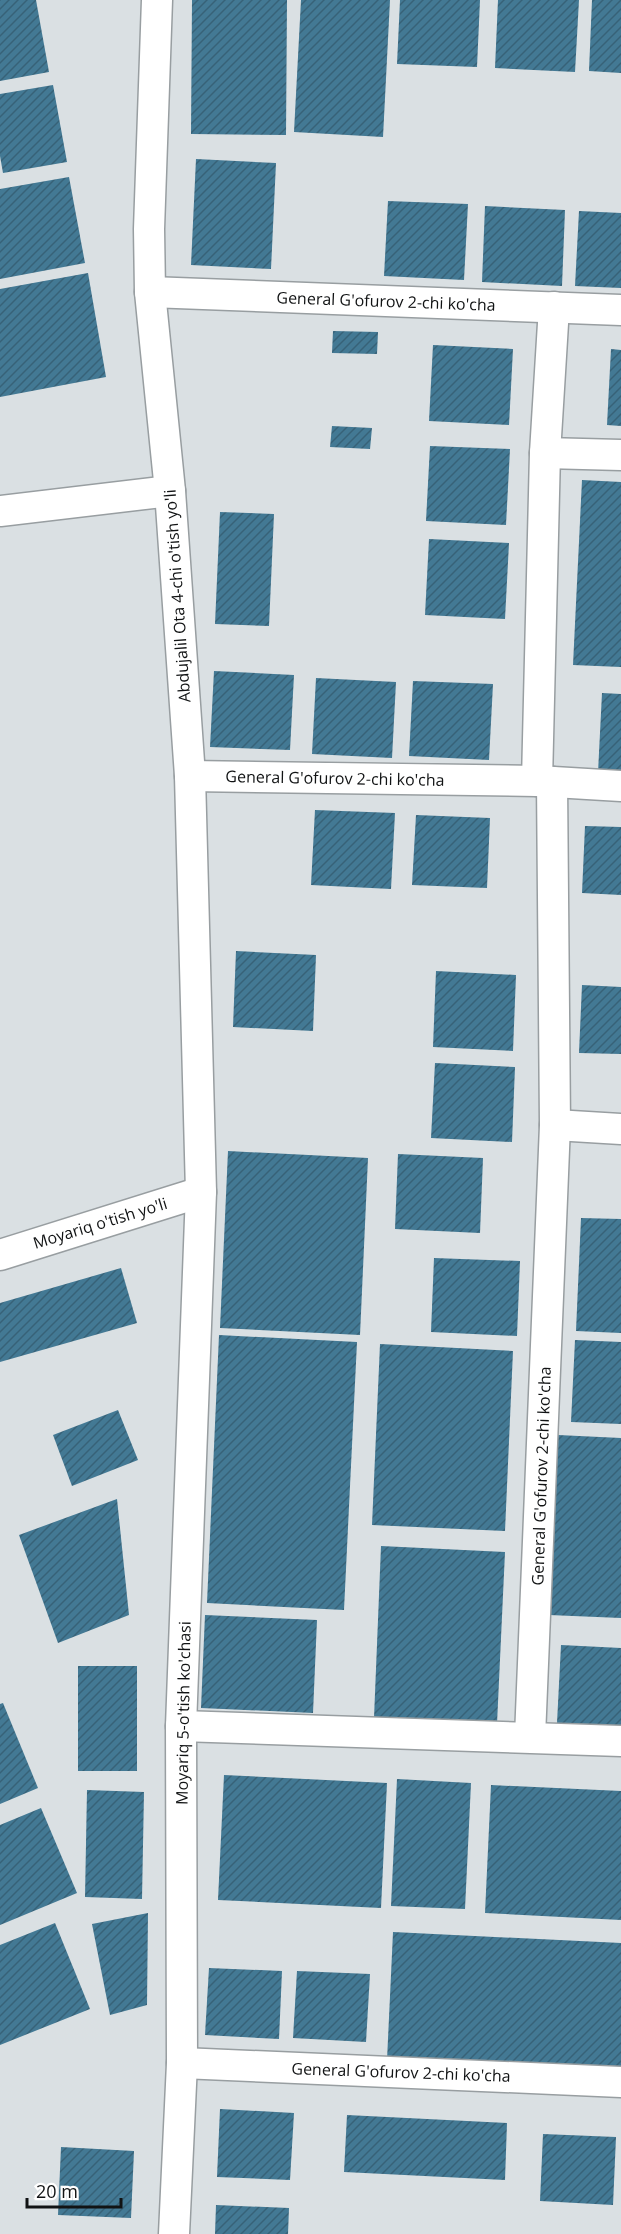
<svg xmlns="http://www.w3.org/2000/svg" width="621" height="2234" font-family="'Open Sans',sans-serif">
  <defs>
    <pattern id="building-hatch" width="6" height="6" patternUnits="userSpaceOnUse" patternTransform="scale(1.5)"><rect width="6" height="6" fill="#437994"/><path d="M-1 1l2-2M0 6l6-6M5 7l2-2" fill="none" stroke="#376278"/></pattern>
  </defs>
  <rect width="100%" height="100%" fill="#dae0e3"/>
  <g fill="url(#building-hatch)">
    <polygon points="0,0 36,0 49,72 0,81"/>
    <polygon points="192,0 287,0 286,135 191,134"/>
    <polygon points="301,0 390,0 383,137 294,132"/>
    <polygon points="400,0 480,0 477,67 397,64"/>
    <polygon points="498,0 579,0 575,72 495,68"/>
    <polygon points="592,0 621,0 621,73 589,71"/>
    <polygon points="53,85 67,162 3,173 0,156 0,94"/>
    <polygon points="196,159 276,163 271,269 191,265"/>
    <polygon points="69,177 85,263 0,279 0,189"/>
    <polygon points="388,201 468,204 464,280 384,276"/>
    <polygon points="485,206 565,210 562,286 482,282"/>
    <polygon points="579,211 621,213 621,288 575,286"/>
    <polygon points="88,273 106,377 0,397 0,289"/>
    <polygon points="333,331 378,332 377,354 332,353"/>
    <polygon points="433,345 513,349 509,425 429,421"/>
    <polygon points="611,349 621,350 621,426 607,425"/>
    <polygon points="332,426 372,428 370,449 330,447"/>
    <polygon points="430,446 510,449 506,525 426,521"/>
    <polygon points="582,480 621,482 621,667 573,665"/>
    <polygon points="220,512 274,514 269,626 215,624"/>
    <polygon points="429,539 509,543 505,619 425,615"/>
    <polygon points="214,671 294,675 290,750 210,747"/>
    <polygon points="316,678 396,682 392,758 312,754"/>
    <polygon points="413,681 493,684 489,760 409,756"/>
    <polygon points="602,693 621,694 621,773 598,773"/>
    <polygon points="315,810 395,813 391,889 311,885"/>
    <polygon points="416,815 490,818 487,888 412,885"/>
    <polygon points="585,826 621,827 621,895 582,893"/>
    <polygon points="236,951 316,955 313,1031 233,1027"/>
    <polygon points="436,971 516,975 513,1051 433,1047"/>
    <polygon points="582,985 621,987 621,1054 579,1053"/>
    <polygon points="435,1063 515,1067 512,1142 431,1138"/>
    <polygon points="228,1151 368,1158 360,1335 220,1328"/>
    <polygon points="398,1154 483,1158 480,1233 395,1229"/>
    <polygon points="581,1218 621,1219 621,1333 576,1331"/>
    <polygon points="434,1258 520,1261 517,1336 431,1332"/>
    <polygon points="121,1268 137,1323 0,1362 0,1303"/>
    <polygon points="219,1335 357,1342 344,1610 207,1603"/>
    <polygon points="575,1340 621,1342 621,1424 571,1422"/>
    <polygon points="380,1344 513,1351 505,1531 372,1525"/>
    <polygon points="118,1410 138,1460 72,1486 53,1435"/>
    <polygon points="558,1435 621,1438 621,1618 549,1615"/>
    <polygon points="117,1499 129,1615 58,1643 19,1535"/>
    <polygon points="381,1546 505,1552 497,1724 374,1718"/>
    <polygon points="205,1615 317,1620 313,1713 201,1708"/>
    <polygon points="561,1645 621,1648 621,1726 557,1723"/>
    <rect x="78" y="1666" width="59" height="105"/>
    <polygon points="3,1703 38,1788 0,1804 0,1704"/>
    <polygon points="224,1775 387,1783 381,1908 218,1900"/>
    <polygon points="397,1779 471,1783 465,1909 391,1906"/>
    <polygon points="491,1785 621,1791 621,1920 485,1913"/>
    <polygon points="87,1790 144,1792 142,1899 85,1897"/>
    <polygon points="41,1808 77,1893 0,1925 0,1825"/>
    <polygon points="148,1913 147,2005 110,2015 92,1924"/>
    <polygon points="55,1923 90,2009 0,2045 0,1945"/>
    <polygon points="393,1932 621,1943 621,2071 387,2060"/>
    <polygon points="209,1968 282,1971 279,2039 205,2035"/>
    <polygon points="297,1971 370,1974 366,2042 293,2038"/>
    <polygon points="220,2109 294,2113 290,2180 217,2177"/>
    <polygon points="347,2115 507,2123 505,2180 344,2172"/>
    <polygon points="543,2134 616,2137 613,2205 540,2201"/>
    <polygon points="61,2147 134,2151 131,2218 58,2215"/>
    <polygon points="216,2205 289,2208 288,2234 215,2234"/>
  </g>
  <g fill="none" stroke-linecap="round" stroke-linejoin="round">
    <g stroke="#989ea1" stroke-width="33">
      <g id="minor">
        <polyline points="157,0 149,229 150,292 170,491 190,776 201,1192 181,1726 182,2063 174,2234"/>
        <polyline points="150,292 621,310"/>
        <polyline points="545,453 621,455"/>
        <polyline points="0,511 170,491"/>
        <polyline points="190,776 537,781 621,786"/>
        <polyline points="537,781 545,453 554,307"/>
        <polyline points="555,1125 621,1129"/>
        <polyline points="0,1255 201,1192"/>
        <polyline points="181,1726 621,1741"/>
        <polyline points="530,1737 555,1125 552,782"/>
        <polyline points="182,2063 621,2082"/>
      </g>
    </g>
    <use href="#minor" stroke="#fff" stroke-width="30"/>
  </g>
  <g text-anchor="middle" stroke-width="4.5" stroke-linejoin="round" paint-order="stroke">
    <g font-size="16" fill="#111314" stroke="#fff">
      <text transform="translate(386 301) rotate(2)" y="6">General G'ofurov 2-chi ko'cha</text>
      <text transform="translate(177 596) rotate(-94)" y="6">Abdujalil Ota 4-chi o'tish yo'li</text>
      <text transform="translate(335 778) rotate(1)" y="6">General G'ofurov 2-chi ko'cha</text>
      <text transform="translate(100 1223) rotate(-17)" y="6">Moyariq o'tish yo'li</text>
      <text transform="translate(541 1476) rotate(-88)" y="6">General G'ofurov 2-chi ko'cha</text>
      <text transform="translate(183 1713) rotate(-89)" y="6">Moyariq 5-o'tish ko'chasi</text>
      <text transform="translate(401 2072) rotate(2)" y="6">General G'ofurov 2-chi ko'cha</text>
    </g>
  </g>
  <path d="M27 2198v9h94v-9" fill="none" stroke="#111314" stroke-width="3"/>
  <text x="36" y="2198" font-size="18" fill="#111314" stroke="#ffffff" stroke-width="4.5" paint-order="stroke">20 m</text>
</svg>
